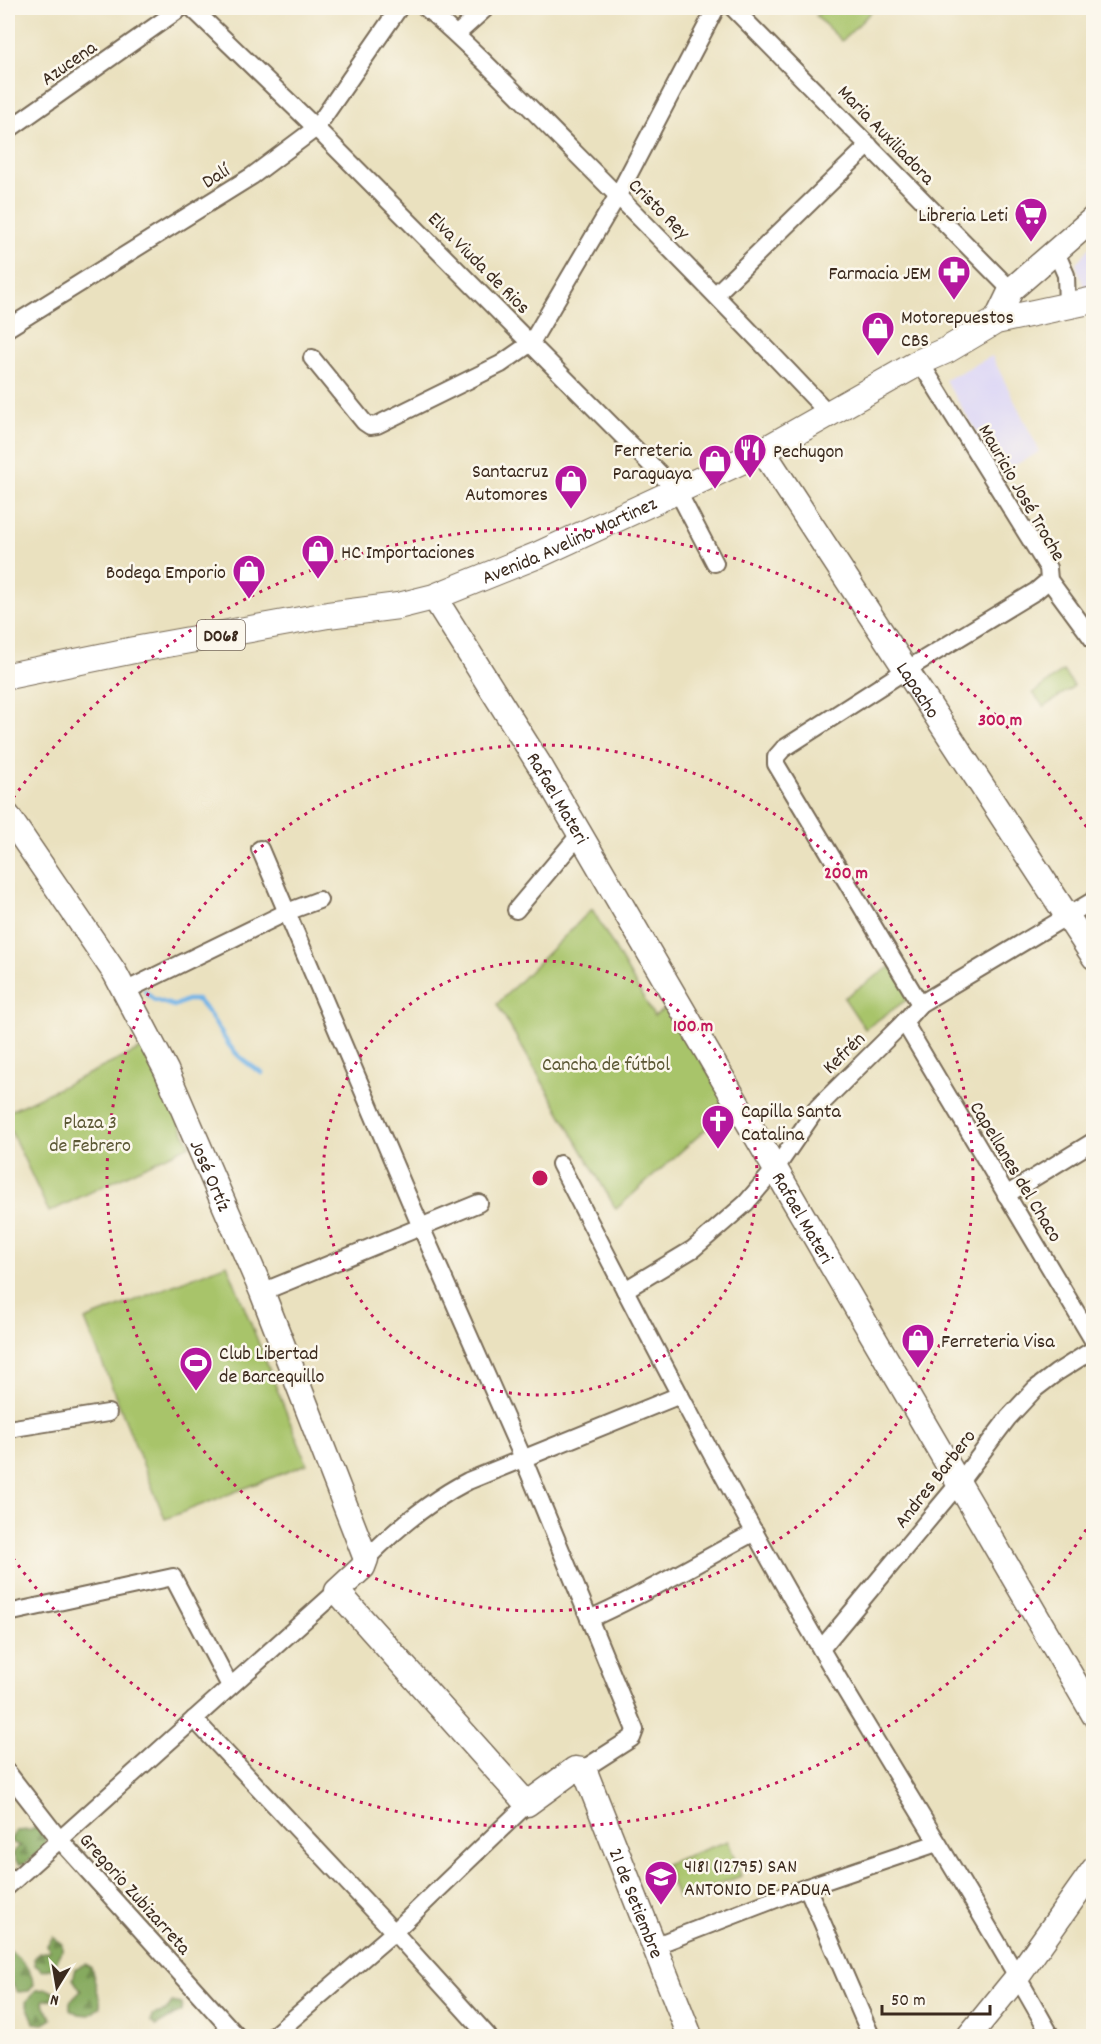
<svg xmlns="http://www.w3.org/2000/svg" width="1101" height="2044" font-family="Dekko,sans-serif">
  <defs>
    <pattern id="forest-firs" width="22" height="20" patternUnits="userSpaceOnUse" patternTransform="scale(1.5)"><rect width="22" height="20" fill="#86aa5f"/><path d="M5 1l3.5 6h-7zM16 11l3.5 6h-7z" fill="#6f8b4e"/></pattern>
  </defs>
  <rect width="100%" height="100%" fill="#fbf7ec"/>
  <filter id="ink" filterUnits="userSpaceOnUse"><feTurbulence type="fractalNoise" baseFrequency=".0167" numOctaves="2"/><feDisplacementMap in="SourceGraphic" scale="12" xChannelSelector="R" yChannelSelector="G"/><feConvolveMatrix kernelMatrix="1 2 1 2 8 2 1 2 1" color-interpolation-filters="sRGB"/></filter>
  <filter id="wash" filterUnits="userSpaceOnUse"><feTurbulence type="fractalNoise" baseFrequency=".008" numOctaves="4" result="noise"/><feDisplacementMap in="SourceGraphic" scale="24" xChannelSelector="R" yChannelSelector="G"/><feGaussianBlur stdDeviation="1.35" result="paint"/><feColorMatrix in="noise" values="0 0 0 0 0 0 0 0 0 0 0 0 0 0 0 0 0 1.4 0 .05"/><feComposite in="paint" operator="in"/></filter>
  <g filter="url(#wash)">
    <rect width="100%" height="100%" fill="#eae1bf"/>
    <g fill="#dcd6f6">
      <polygon points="1093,244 1093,285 1084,288 1076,263"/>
      <polygon points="992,356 1040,452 1001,472 945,380"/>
    </g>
    <g fill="url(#forest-firs)" stroke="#606a3e" stroke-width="1.5">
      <polygon points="37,1827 41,1827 44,1830 47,1846 24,1864 18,1864 13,1855 17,1847 21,1846 13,1843 10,1840 16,1831 31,1830"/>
      <polygon points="53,1937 62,1944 62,1951 53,1968 43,1971 35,1965 34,1959 39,1953 50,1951 47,1945"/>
      <path d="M8 1949C21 1959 30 1967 34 1985L29 1991 18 1992 8 1979Z"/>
      <polygon points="85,1964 91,1967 100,2001 100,2007 90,2015 78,2014 70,2009 70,2002 81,1991 73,1979 76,1968"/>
      <path d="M47 1989 53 1992 52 1999 44 2000 43 2002 52 2019 44 2024 34 2023C32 2014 27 2009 26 2001L37 1990Z"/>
      <polygon points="172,2002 182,2004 182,2011 156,2026 151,2022 152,2015 166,2011"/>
    </g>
    <g fill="#a8c46b" stroke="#727744" stroke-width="1.5">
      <polygon points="824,8 875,8 842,41 816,16"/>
      <polygon points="1063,671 1074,686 1044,707 1033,693"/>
      <polygon points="592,909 654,1016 668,1007 726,1101 710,1111 715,1121 616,1209 497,1004"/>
      <polygon points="891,966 912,996 865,1029 844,998"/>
      <polygon points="143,1048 190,1145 49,1212 8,1125 8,1112"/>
      <polygon points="227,1264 307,1464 165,1519 85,1320"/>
      <polygon points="728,1841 741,1876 678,1899 665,1864"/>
    </g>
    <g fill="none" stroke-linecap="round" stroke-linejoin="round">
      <path stroke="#72b4e7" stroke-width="4.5" d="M145 991 153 999 174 1006 187 1000H197C210 1012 217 1027 227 1042 235 1055 249 1065 262 1073"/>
    </g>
  </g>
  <g filter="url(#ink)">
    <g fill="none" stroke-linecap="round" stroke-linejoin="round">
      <g stroke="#786a56" stroke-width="20">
        <g id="street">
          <polyline points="192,8 316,128 678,492 715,563"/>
          <path d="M426 8C477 52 524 102 572 150 659 237 745 325 829 414"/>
          <polyline points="733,8 1011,290"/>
          <polyline points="457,34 486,8"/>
          <polyline points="8,130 181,8"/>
          <polyline points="1052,256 1059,259 1066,275 1067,306"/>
          <polyline points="716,294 869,145"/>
          <polyline points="8,328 252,176 316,128 399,8"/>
          <polyline points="312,358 364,422 370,426 377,425 501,364 531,343 618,195 716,8"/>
          <polyline points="920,362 1048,568 1049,580 1094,641"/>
          <polyline points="260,849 421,1227 523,1458 635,1730 632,1738 582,1770"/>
          <polyline points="516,910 580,834"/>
          <polyline points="125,991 287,912 319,900"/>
          <polyline points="920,1004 776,764 776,757 783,749 906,670 1036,591 1049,580"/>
          <polyline points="904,1022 1094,1342"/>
          <path d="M560 1164C644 1328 729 1492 822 1651 898 1780 979 1906 1051 2036"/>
          <polyline points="1006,1195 1094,1141"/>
          <polyline points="625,1290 693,1249 746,1203 776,1168 817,1108 904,1022 920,1004 1094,900"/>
          <polyline points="262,1292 479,1203"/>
          <polyline points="8,1429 108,1413"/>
          <path d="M366 1559C397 1528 429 1501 468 1481L680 1395"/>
          <polyline points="8,1613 173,1577 230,1686"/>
          <path d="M589 1619C646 1594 700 1561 755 1532"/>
          <polyline points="821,1649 959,1483 1008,1418 1035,1389 1056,1373 1094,1349"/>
          <polyline points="194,1719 394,1932 488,2036"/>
          <polyline points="8,1773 60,1840 237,2036"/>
          <polyline points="8,1886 337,1591"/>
          <polyline points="807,1887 871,2036"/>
          <polyline points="654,1946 807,1887 937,1843"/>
          <polyline points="273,2036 394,1932 527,1804"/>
        </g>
      </g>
      <g stroke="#786a56" stroke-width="27">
        <g id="secondary">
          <polyline points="996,321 1011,290 1094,218"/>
          <path id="s1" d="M763 451 1094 957"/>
          <path id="s2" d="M434 597 542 769 1094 1715"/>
          <path id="s3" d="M8 816 115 973 166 1070 262 1292 366 1559 363 1567 337 1591 527 1804 575 1769 582 1770 586 1774 690 2036"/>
          <polyline points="969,2036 1018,1976 1094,1869"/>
        </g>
      </g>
      <g stroke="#786a56" stroke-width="28">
        <g id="primary">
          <path id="s4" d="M8 676 134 650 328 615 398 606 434 597 538 555 763 451 920 362 947 350 996 321 1094 300"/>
        </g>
      </g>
      <use href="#street" stroke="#fff" stroke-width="16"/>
      <use href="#secondary" stroke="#fff" stroke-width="24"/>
      <use href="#primary" stroke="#fff" stroke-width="26"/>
    </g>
  </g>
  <g fill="none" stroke="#c2185b" stroke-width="3" stroke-dasharray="3 6">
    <circle cx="540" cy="1178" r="217"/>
    <circle cx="540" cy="1178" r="433"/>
    <path d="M1091 1522A650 650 0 0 1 8 1551M8 805A650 650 0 0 1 1091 834"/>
  </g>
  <defs>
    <g id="supermarket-pin" transform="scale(1.725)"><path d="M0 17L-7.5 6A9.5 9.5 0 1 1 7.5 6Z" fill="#b5179e" stroke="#fbf7ec"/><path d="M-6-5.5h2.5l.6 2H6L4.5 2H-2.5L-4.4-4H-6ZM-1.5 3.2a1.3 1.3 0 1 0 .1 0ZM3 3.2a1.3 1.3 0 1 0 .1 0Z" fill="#fff"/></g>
    <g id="pharmacy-pin" transform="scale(1.725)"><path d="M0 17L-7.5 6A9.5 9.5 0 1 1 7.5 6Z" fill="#b5179e" stroke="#fbf7ec"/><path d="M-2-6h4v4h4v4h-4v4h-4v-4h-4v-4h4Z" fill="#fff"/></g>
    <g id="shop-pin" transform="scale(1.725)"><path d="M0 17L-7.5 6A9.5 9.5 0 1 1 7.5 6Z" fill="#b5179e" stroke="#fbf7ec"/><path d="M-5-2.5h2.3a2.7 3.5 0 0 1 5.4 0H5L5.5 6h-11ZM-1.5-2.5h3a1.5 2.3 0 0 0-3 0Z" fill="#fff"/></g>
    <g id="restaurant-pin" transform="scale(1.725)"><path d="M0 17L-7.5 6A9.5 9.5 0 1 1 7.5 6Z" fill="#b5179e" stroke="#fbf7ec"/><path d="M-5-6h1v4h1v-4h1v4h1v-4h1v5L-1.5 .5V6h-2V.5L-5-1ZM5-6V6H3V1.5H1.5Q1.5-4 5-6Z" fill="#fff"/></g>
    <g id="church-pin" transform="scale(1.725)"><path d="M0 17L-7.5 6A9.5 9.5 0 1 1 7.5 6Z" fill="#b5179e" stroke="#fbf7ec"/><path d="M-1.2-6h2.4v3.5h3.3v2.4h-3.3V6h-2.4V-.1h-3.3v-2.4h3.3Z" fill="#fff"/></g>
    <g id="stadium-pin" transform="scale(1.725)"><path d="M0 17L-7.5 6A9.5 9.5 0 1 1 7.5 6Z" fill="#b5179e" stroke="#fbf7ec"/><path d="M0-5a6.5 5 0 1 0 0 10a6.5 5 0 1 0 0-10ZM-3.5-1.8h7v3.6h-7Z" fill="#fff"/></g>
    <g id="school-pin" transform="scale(1.725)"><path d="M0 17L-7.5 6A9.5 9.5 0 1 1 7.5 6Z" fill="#b5179e" stroke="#fbf7ec"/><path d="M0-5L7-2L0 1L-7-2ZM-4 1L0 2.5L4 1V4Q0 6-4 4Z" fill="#fff"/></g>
  </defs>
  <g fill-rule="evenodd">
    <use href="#supermarket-pin" x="1031" y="214"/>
    <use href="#pharmacy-pin" x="954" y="272"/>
    <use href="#shop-pin" x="878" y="328"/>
    <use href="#restaurant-pin" x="750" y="450"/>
    <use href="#shop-pin" x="715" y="461"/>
    <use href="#shop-pin" x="571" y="481"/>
    <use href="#shop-pin" x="318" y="551"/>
    <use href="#shop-pin" x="249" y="571"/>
    <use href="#church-pin" x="718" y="1121"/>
    <use href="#shop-pin" x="918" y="1340"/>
    <use href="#stadium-pin" x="196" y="1363"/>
    <use href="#school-pin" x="661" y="1877"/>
  </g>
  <g text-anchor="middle" stroke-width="5" stroke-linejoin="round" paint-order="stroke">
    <rect fill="#fbf7ec" stroke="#75685c" stroke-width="1.5" x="197" y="620" width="48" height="30" rx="4.5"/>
    <g font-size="18" font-weight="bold" fill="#3b2a1e">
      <text x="221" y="641">D068</text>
    </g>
    <g font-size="20" fill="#3b2a1e" stroke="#fbf7ec">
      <text transform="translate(68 62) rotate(-35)" y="7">Azucena</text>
      <text transform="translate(887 134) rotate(46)" y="7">Maria Auxiliadora</text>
      <text transform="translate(215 175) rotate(-32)" y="7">Dalí</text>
      <text transform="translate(660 208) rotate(45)" y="7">Cristo Rey</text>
      <text transform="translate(480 262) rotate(45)" y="7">Elva Viuda de Rios</text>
      <text transform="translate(1023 492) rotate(60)" y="7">Mauricio José Troche</text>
      <text dy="7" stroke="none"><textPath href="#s4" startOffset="580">Avenida Avelino Martinez</textPath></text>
      <text dy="7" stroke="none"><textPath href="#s1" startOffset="285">Lapacho</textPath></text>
      <text dy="7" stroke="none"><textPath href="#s2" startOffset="236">Rafael Materi</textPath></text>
      <text transform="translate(843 1052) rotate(-44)" y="7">Kefrén</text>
      <text transform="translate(1017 1171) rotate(59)" y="7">Capellanes del Chaco</text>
      <text dy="7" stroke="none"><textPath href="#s3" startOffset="414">José Ortíz</textPath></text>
      <text dy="7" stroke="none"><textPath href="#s2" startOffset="722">Rafael Materi</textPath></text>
      <text transform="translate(934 1478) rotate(-52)" y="7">Andres Barbero</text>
      <text transform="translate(136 1893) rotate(48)" y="7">Gregorio Zubizarreta</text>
      <text dy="7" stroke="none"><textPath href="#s3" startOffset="1368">21 de Setiembre</textPath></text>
    </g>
    <g font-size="20" fill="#3b2a1e" stroke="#fbf7ec" text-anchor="start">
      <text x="1008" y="221" text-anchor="end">Libreria Leti</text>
      <text x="931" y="279" text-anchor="end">Farmacia JEM</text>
      <text x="901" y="323">Motorepuestos<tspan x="901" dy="23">CBS</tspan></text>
      <text x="692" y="456" text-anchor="end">Ferreteria<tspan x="692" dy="23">Paraguaya</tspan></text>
      <text x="773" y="457">Pechugon</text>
      <text x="548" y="477" text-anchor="end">Santacruz<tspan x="548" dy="23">Automores</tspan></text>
      <text x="341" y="558">HC Importaciones</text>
      <text x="226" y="578" text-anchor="end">Bodega Emporio</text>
      <text x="741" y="1117">Capilla Santa<tspan x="741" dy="23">Catalina</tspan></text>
      <text x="941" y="1347">Ferreteria Visa</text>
      <text x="219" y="1359">Club Libertad<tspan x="219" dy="23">de Barcequillo</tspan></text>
      <text x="684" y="1872">4181 (12795) SAN<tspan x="684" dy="23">ANTONIO DE PADUA</tspan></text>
    </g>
    <g font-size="20" fill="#5c5835" stroke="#fbf7ec">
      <text x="606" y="1070">Cancha de fútbol</text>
      <text x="90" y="1128">Plaza 3<tspan x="90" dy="23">de Febrero</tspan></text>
    </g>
  </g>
  <circle cx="540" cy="1178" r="9" fill="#c2185b" stroke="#fbf7ec" stroke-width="3"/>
  <g font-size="18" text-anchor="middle" font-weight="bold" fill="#c2185b" stroke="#fbf7ec" stroke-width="5" stroke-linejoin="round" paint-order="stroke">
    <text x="1000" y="725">300 m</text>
    <text x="846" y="878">200 m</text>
    <text x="693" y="1031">100 m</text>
  </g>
  <rect width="1101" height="2044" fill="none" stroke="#fbf7ec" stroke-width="30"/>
  <g transform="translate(57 1987) rotate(191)" stroke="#fbf7ec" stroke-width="4.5" paint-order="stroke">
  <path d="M0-4.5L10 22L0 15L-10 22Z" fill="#3b2a1e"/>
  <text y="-9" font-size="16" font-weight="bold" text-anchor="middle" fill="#3b2a1e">N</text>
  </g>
  <path d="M882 2005v9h108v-9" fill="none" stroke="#3b2a1e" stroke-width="3"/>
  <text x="891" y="2005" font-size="18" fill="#3b2a1e" stroke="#fbf7ec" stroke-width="4.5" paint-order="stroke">50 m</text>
</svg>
